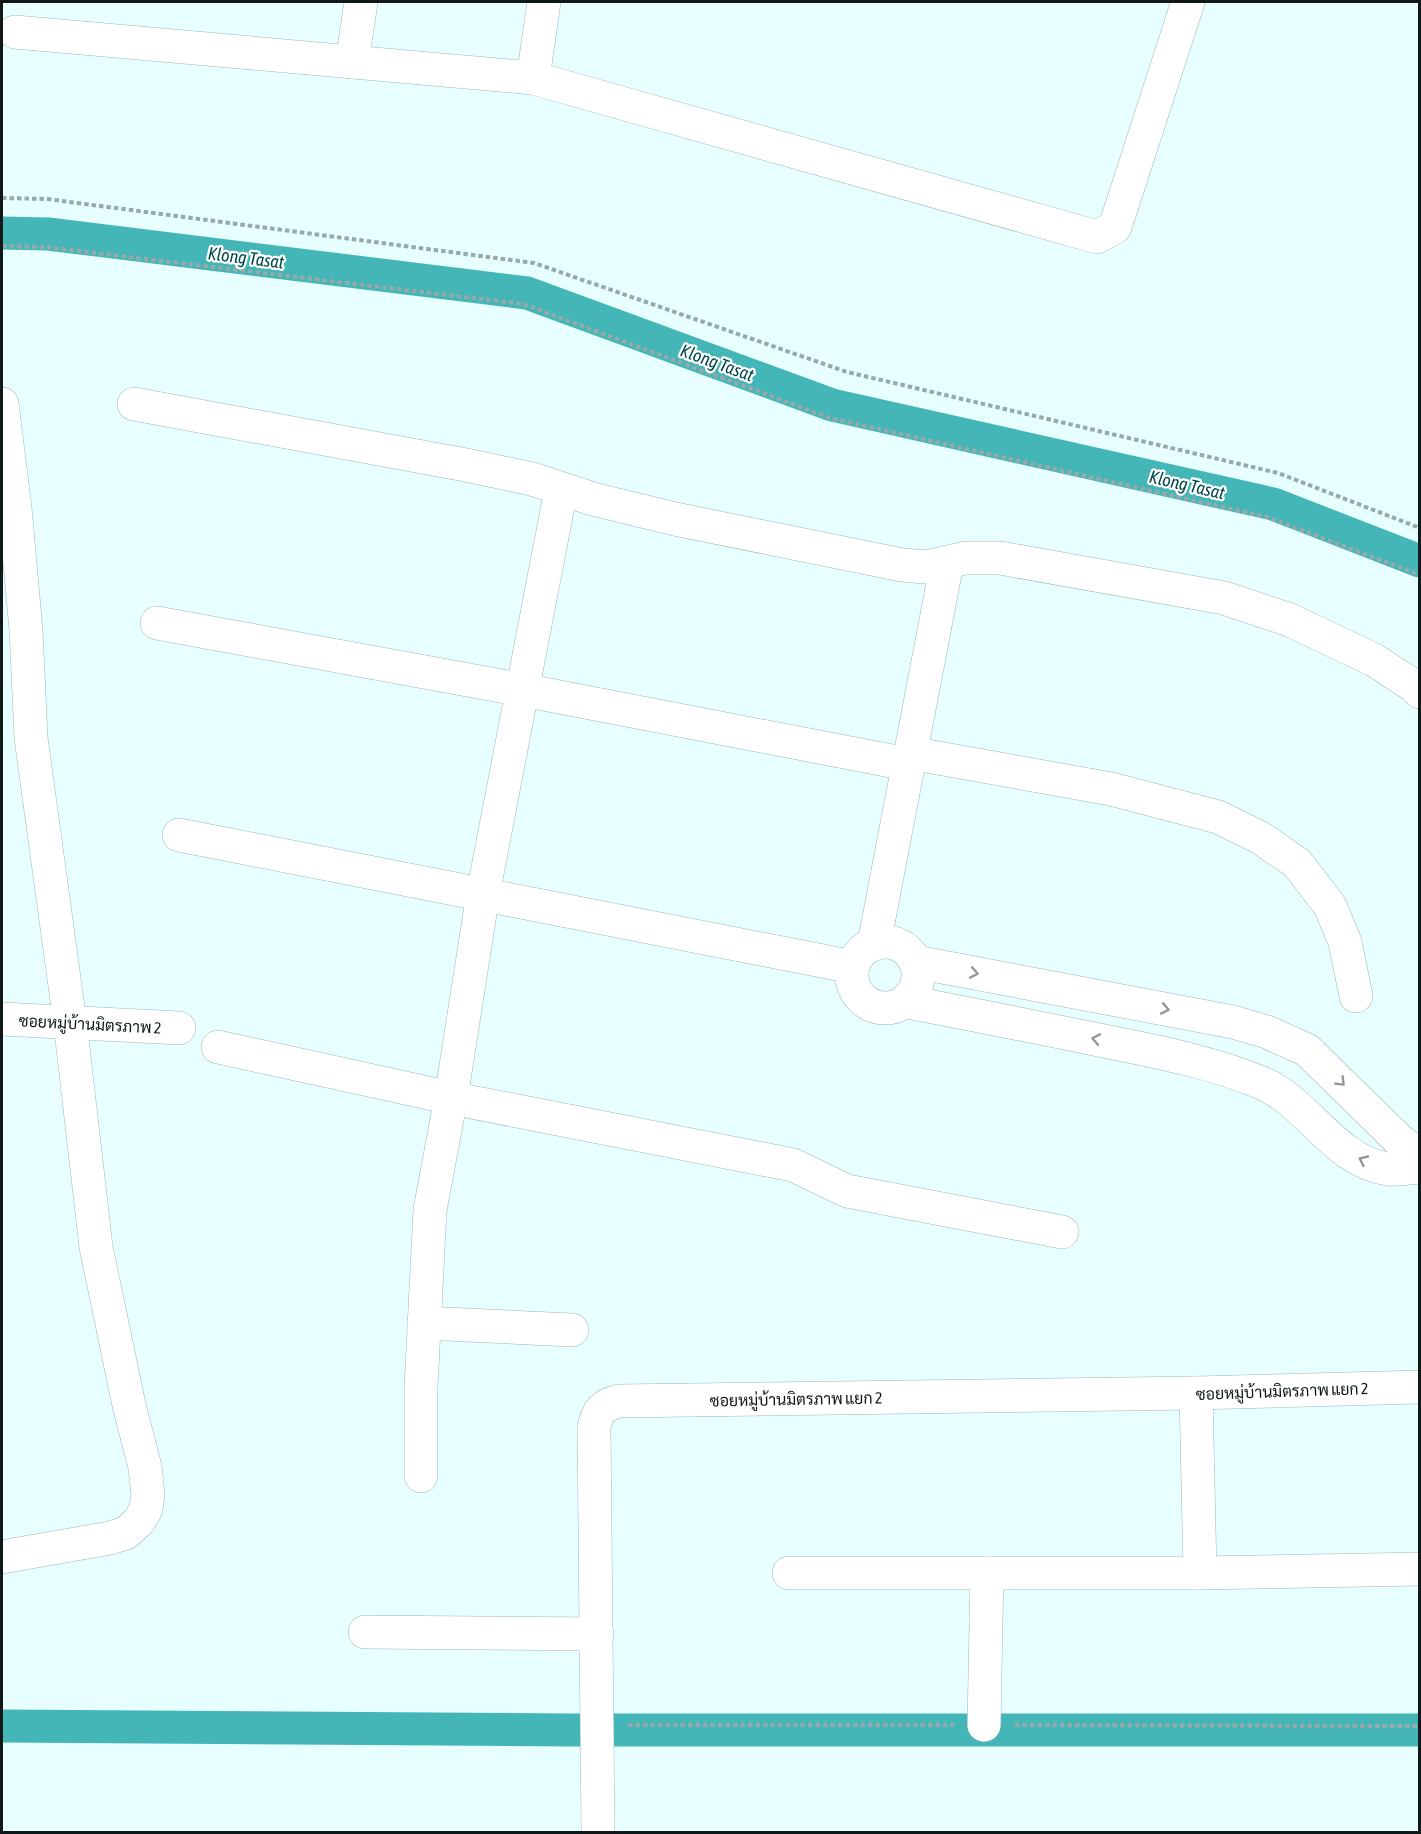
<svg xmlns="http://www.w3.org/2000/svg" width="1421" height="1834" font-family="'Asap Condensed',Sarabun,sans-serif">
  <rect width="100%" height="100%" fill="#e7fffe"/>
  <g fill="none" stroke-linecap="round" stroke-linejoin="round">
    <g stroke="#44b6b7" stroke-width="33">
      <polyline points="2,233 48,234 527,293 832,405 1273,504 1420,561"/>
      <polyline points="2,1726 570,1730 1420,1730"/>
    </g>
    <g stroke="#9fb6b6" stroke-width="34">
      <g id="minor">
        <polyline points="15,32 533,78 1097,237 1115,227 1188,2"/>
        <polyline points="352,62 361,2"/>
        <polyline points="533,78 544,2"/>
        <polyline points="2,404 15,508 26,630 31,738 70,1022 96,1247 129,1405 145,1467 148,1495 146,1509 139,1521 126,1533 110,1538 2,1557"/>
        <polyline points="134,404 466,465 532,479 593,499 675,519 902,565 926,567 965,558 1000,558 1224,598 1290,620 1374,660 1414,686 1420,692"/>
        <polyline points="157,623 523,690 907,764"/>
        <polyline points="910,753 1111,789 1218,817 1259,837 1297,863 1330,906 1345,942 1356,996"/>
        <polyline points="179,835 853,967"/>
        <circle cx="885" cy="975" r="33"/>
        <polyline points="874,944 947,563"/>
        <polyline points="916,962 1233,1022 1267,1032 1307,1050 1399,1140 1420,1156"/>
        <path d="M907 1002C971 1014 1035 1027 1099 1040 1154 1051 1209 1061 1262 1083 1309 1103 1334 1161 1388 1169 1398 1170 1409 1168 1420 1167"/>
        <polyline points="2,1019 179,1028"/>
        <polyline points="218,1047 451,1098 793,1165 847,1191 1062,1232"/>
        <polyline points="424,1323 572,1330"/>
        <polyline points="1196,1393 1200,1573"/>
        <polyline points="421,1476 421,1387 430,1210 451,1098 483,894 561,490"/>
        <polyline points="789,1573 1200,1573 1420,1569"/>
        <polyline points="365,1632 597,1634"/>
        <polyline points="984,1725 987,1573"/>
        <path d="M598 1832 594 1427C598 1410 603 1405 619 1401L1196 1393 1420 1387"/>
      </g>
    </g>
    <g stroke="#97a9a8" stroke-width="4" stroke-dasharray="4.5 3" stroke-linecap="butt">
      <polyline points="2,198 47,199 534,263 847,372 1278,473 1420,528"/>
      <polyline points="2,246 45,247 523,304 830,418 1267,517 1420,575"/>
      <polyline points="628,1725 954,1725"/>
      <polyline points="1015,1725 1420,1726"/>
    </g>
    <use href="#minor" stroke="#fff" stroke-width="33"/>
  </g>
  <defs><path id="oneway-chevron" d="M-2-3.5L2.5 0L-2 3.5" fill="none" stroke-width="1.6" stroke-linecap="round" stroke-linejoin="round" transform="scale(1.5)"/></defs>
  <g stroke="#939897">
    <use href="#oneway-chevron" transform="translate(974 973) rotate(11)"/>
    <use href="#oneway-chevron" transform="translate(1165 1009) rotate(11)"/>
    <use href="#oneway-chevron" transform="translate(1096 1039) rotate(-169)"/>
    <use href="#oneway-chevron" transform="translate(1341 1082) rotate(45)"/>
    <use href="#oneway-chevron" transform="translate(1363 1160) rotate(-155)"/>
  </g>
  <g text-anchor="middle" stroke-width="4.5" stroke-linejoin="round" paint-order="stroke">
    <g font-size="16" fill="#101918" stroke="#fff">
      <text transform="translate(90 1024) rotate(3)" y="6">ซอยหมู่บ้านมิตรภาพ 2</text>
      <text transform="translate(1282 1391) rotate(-2)" y="6">ซอยหมู่บ้านมิตรภาพ แยก 2</text>
      <text transform="translate(796 1399) rotate(-1)" y="6">ซอยหมู่บ้านมิตรภาพ แยก 2</text>
    </g>
    <g font-size="18" font-style="italic" fill="#004848" stroke="#fff">
      <text transform="translate(246 258) rotate(7)" y="6">Klong Tasat</text>
      <text transform="translate(717 363) rotate(20)" y="6">Klong Tasat</text>
      <text transform="translate(1187 485) rotate(13)" y="6">Klong Tasat</text>
    </g>
  </g>
  <rect width="1421" height="1834" fill="none" stroke="#101918" stroke-width="6"/>
</svg>
